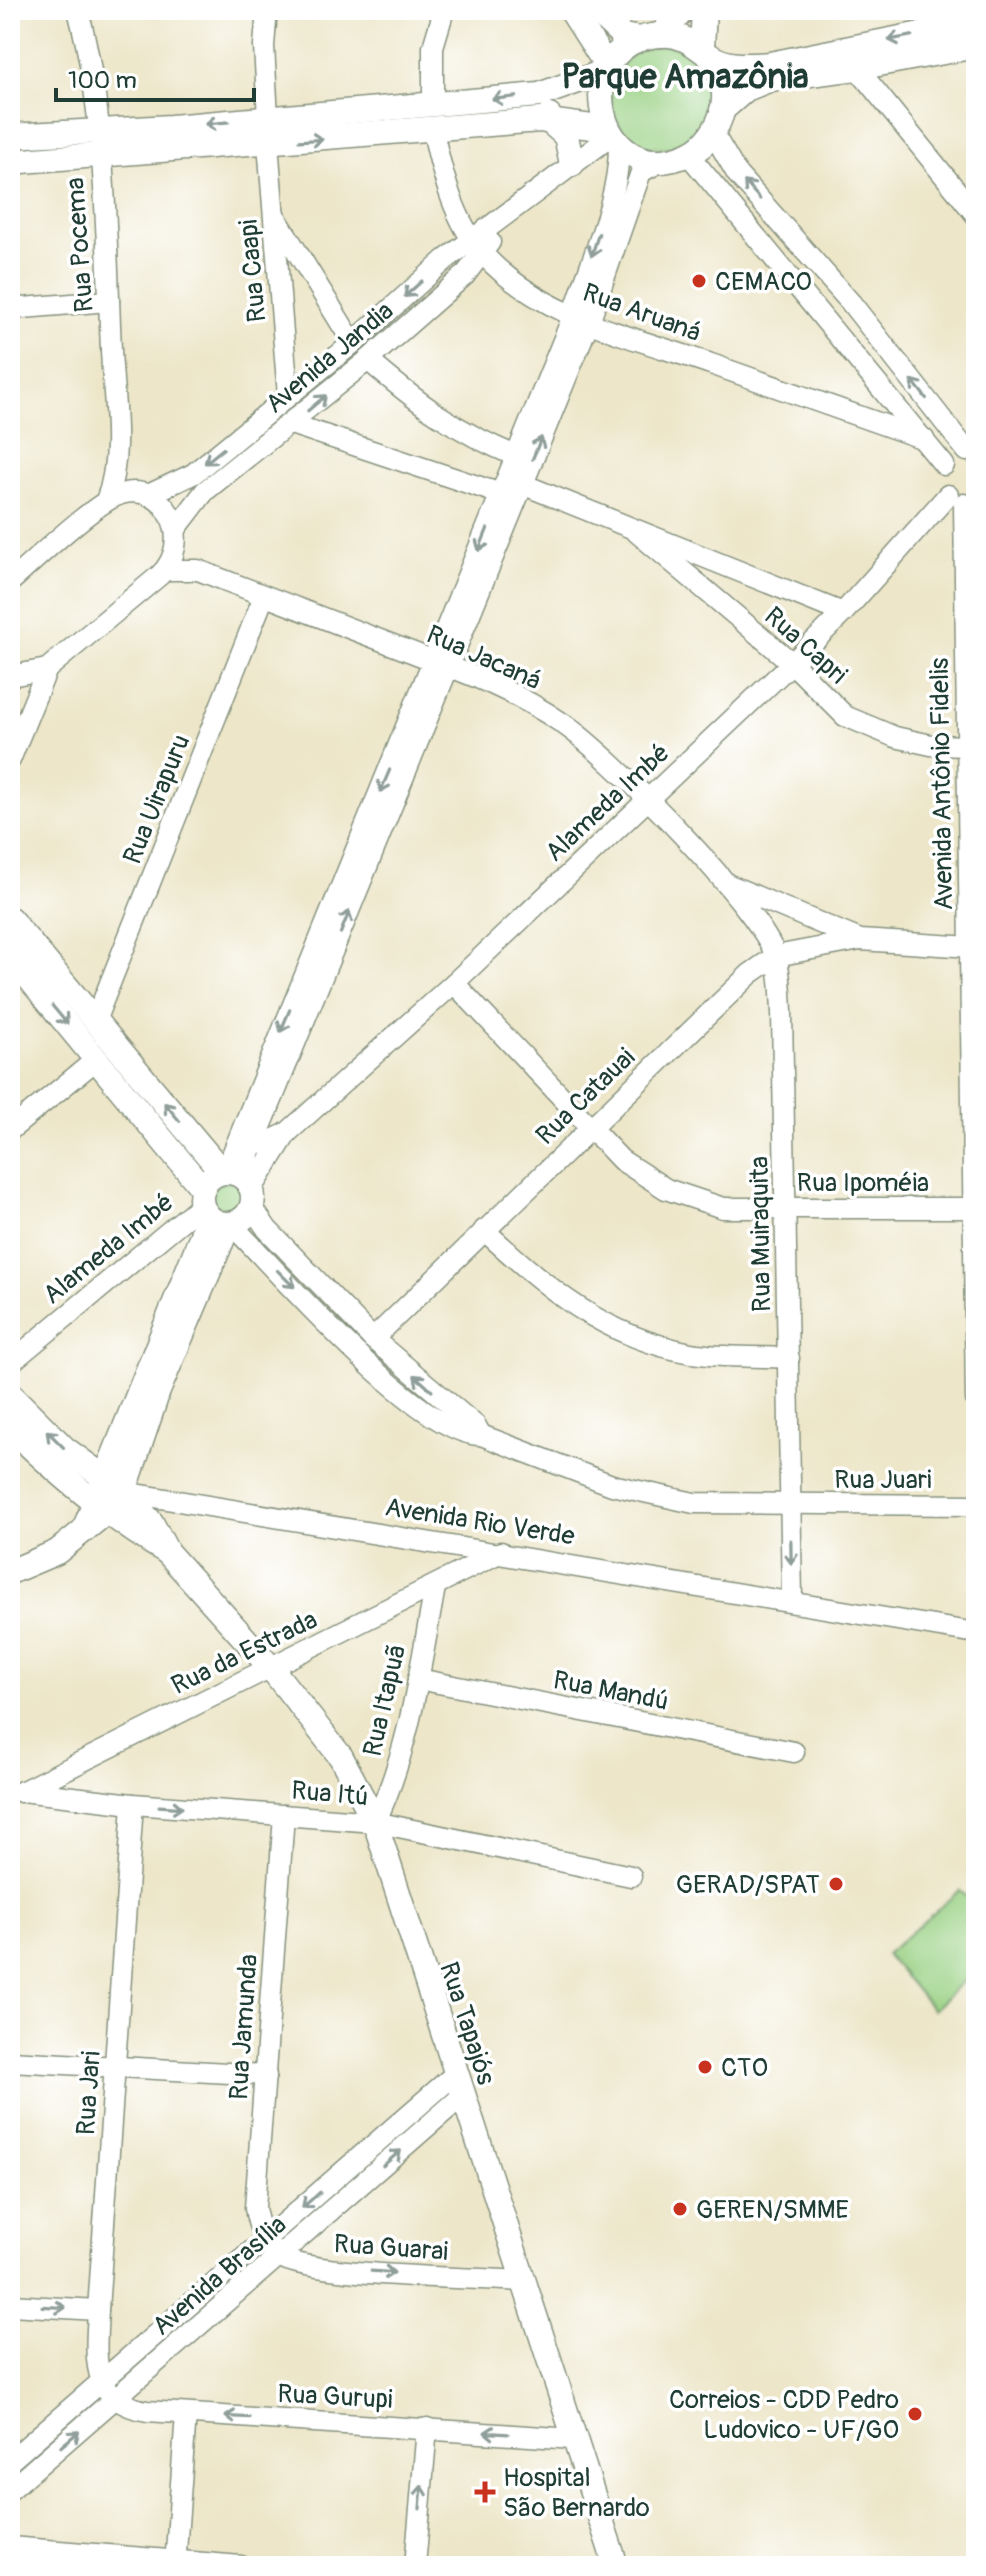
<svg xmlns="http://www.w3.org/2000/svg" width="986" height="2576" font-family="Pangolin,sans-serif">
  <rect width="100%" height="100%" fill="#fff"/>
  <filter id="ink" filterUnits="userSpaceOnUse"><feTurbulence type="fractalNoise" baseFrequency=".0125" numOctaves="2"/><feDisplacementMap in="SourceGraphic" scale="16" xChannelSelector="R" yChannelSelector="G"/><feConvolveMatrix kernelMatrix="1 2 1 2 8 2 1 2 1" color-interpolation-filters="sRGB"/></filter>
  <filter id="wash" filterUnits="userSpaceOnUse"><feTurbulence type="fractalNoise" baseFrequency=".006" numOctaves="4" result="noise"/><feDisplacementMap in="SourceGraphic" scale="32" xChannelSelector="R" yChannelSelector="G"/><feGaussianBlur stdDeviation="1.8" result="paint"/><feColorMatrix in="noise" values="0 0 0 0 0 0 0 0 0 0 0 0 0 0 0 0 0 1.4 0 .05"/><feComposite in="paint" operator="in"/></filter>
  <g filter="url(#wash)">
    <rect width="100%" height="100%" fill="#ede6c9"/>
    <g fill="#99d083" stroke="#5c865c" stroke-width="2">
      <circle cx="663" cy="97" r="52"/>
      <circle cx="227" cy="1197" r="16"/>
      <polygon points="960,1890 976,1907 976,1970 933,2010 886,1954"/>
    </g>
  </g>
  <g filter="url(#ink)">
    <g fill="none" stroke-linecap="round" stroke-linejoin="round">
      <g stroke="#86927e" stroke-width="23">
        <g id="minor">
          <path d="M78 10C107 119 106 238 111 350 113 398 124 455 106 501"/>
          <polyline points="267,10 264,46 268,118"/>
          <polyline points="857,68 976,215"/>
          <polyline points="433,106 433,47 444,10"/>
          <path d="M433 131C442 173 454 221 483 254 540 317 633 337 711 364 782 389 853 414 924 439"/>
          <polyline points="713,133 737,174 851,303 967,451"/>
          <polyline points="268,143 288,396"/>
          <polyline points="689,155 944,465"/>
          <polyline points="275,216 353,343"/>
          <polyline points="10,309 109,301"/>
          <path d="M368 360C416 402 457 432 516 456"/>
          <polyline points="291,424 501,494"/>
          <polyline points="522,484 843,613"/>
          <polyline points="148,495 193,474 353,343 445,260 611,136"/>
          <polyline points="964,504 976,1399"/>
          <polyline points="176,529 205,491 368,360 465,275 490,242"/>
          <polyline points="633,529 792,663 845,716 895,737 931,745 970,746"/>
          <path d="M165 570H198L458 670C494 684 530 701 562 723 609 754 760 907 776 957 781 974 781 994 782 1012L792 1600"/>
          <path d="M10 582C33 562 95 502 121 494 167 481 195 541 160 575L47 669 16 675 10 671"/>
          <polyline points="10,760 47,669"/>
          <polyline points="732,886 860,940 972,947"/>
          <polyline points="454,983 621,1160 666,1189 723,1208 976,1208"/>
          <polyline points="95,1021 264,596"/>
          <polyline points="10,1130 97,1059"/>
          <polyline points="254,1142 264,1144 287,1133 454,983 792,663 843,613 948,495"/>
          <path d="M225 1172 573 316C590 261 620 200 619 143"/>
          <polyline points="241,1176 589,322 641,172 660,162"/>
          <polyline points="252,1189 287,1133"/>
          <polyline points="252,1207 267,1229 373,1339 476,1426 481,1435"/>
          <path d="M231 1224C277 1270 420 1437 481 1435L612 1485 694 1503 976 1505"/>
          <path d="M484 1230C546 1288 604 1337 691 1353 722 1358 757 1356 789 1358"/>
          <polyline points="373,1339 750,974 776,956 860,940"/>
          <polyline points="10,1363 202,1204"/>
          <polyline points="124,1492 976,1633"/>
          <polyline points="418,1679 794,1752"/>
          <polyline points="22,1791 133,1804 375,1822 631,1876"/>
          <polyline points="21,1792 501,1552"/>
          <path d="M133 1804 98 2310C96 2356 88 2401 147 2411L574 2439"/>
          <path d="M284 1815 255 2208C258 2226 264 2244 279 2256 305 2276 480 2278 522 2281"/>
          <path d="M375 1822C409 1754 421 1663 435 1587"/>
          <polyline points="10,2061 266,2075"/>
          <polyline points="10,2305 98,2310"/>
          <polyline points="10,2461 454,2075"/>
          <polyline points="10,2490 461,2097"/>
          <polyline points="10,2547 241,2566"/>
          <polyline points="175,2566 186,2414"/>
          <polyline points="415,2566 427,2428"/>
        </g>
      </g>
      <g stroke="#86927e" stroke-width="27">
        <g id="major">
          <polyline points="571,10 607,66"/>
          <polyline points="595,10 623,36 640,39"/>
          <polyline points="661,35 683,10"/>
          <polyline points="702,48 704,10"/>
          <path d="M711 57C726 82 730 106 713 132 704 147 692 154 674 159 592 180 568 40 661 35 682 33 694 45 710 56 727 68 751 65 770 64L976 23"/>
          <polyline points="722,110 746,89 771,79 857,68 976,46"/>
          <polyline points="549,116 549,121 566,136 572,164"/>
          <polyline points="10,136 171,127 539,95 606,71"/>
          <polyline points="10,162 540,120 607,129"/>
          <polyline points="10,919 222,1172"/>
          <polyline points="10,955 203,1189"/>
          <circle cx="227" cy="1198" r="26"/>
          <polyline points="10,1394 65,1449 124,1492 151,1522 167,1552 271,1668 341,1757 375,1822 616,2566"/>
          <path d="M10 1427C57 1473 110 1518 167 1552"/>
          <polyline points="84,1530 202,1235 206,1213"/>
          <polyline points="10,1572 57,1552 109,1510 124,1492 158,1391 229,1224"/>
          <polyline points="975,2566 976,2565"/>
        </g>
      </g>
      <use href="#minor" stroke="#fff" stroke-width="20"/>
      <use href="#major" stroke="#fff" stroke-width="24"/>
    </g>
    <defs><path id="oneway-shaft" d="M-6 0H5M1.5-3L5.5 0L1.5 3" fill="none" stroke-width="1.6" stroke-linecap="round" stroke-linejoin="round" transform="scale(2)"/></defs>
    <g stroke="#8f9e9a">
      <use href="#oneway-shaft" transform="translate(900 38) rotate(169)"/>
      <use href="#oneway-shaft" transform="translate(504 98) rotate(174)"/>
      <use href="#oneway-shaft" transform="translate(217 123) rotate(175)"/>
      <use href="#oneway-shaft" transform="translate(311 140) rotate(-4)"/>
      <use href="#oneway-shaft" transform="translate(752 190) rotate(-131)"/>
      <use href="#oneway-shaft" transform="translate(595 245) rotate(108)"/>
      <use href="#oneway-shaft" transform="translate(413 289) rotate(138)"/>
      <use href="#oneway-shaft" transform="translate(919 389) rotate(-128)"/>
      <use href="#oneway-shaft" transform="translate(317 403) rotate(-40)"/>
      <use href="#oneway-shaft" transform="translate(537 448) rotate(-68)"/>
      <use href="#oneway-shaft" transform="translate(214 456) rotate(141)"/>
      <use href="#oneway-shaft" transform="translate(483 540) rotate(112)"/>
      <use href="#oneway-shaft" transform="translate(385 781) rotate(113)"/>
      <use href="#oneway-shaft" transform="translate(345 922) rotate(-68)"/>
      <use href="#oneway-shaft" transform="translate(60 1015) rotate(50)"/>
      <use href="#oneway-shaft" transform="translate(285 1021) rotate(113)"/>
      <use href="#oneway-shaft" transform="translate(172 1112) rotate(-130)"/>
      <use href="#oneway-shaft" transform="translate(286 1279) rotate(45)"/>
      <use href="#oneway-shaft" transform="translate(423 1383) rotate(-138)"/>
      <use href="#oneway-shaft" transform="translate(55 1439) rotate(-135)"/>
      <use href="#oneway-shaft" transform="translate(791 1552) rotate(89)"/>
      <use href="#oneway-shaft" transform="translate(171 1807) rotate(4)"/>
      <use href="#oneway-shaft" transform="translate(392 2158) rotate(-41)"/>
      <use href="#oneway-shaft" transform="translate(311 2200) rotate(139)"/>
      <use href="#oneway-shaft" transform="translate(383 2272) rotate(4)"/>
      <use href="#oneway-shaft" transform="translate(54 2307) rotate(3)"/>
      <use href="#oneway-shaft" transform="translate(237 2417) rotate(-177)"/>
      <use href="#oneway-shaft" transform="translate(496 2433) rotate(-176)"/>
      <use href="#oneway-shaft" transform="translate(70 2439) rotate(-40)"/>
      <use href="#oneway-shaft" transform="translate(421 2497) rotate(-85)"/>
    </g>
  </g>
  <g fill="#c8321e" stroke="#fff" stroke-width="3">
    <circle cx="699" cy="281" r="8"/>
    <circle cx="836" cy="1884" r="8"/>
    <circle cx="705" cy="2067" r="8"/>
    <circle cx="680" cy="2209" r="8"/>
    <circle cx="915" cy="2414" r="8"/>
    <path d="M481 2480h8v8h8v8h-8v8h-8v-8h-8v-8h8z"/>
  </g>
  <g text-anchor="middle" stroke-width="7" stroke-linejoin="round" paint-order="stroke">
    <g font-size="26" fill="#1f3d34" stroke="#fff">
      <text transform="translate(79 245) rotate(-94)" y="9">Rua Pocema</text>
      <text transform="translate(252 271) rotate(-95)" y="9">Rua Caapi</text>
      <text transform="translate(642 312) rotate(20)" y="9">Rua Aruaná</text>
      <text transform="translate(329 357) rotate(-40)" y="9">Avenida Jandia</text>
      <text transform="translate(806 645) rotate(42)" y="9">Rua Capri</text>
      <text transform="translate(484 657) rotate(24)" y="9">Rua Jacaná</text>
      <text transform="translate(941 784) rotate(-91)" y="9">Avenida Antônio Fidelis</text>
      <text transform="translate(156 799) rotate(-68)" y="9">Rua Uirapuru</text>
      <text transform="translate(607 802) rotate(-43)" y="9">Alameda Imbé</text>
      <text transform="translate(585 1096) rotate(-44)" y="9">Rua Catauai</text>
      <text x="863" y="1191">Rua Ipoméia</text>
      <text transform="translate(760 1234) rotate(-91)" y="9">Rua Muiraquita</text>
      <text transform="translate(108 1248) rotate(-39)" y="9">Alameda Imbé</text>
      <text x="883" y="1488">Rua Juari</text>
      <text transform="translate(480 1521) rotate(9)" y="9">Avenida Rio Verde</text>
      <text transform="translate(244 1652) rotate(-26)" y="9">Rua da Estrada</text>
      <text transform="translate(611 1690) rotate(11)" y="9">Rua Mandú</text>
      <text transform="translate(384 1700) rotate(-77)" y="9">Rua Itapuã</text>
      <text transform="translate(330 1793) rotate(5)" y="9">Rua Itú</text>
      <text transform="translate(468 2023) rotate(72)" y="9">Rua Tapajós</text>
      <text transform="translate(243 2027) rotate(-86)" y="9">Rua Jamunda</text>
      <text transform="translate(88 2093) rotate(-86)" y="9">Rua Jari</text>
      <text transform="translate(391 2247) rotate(4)" y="9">Rua Guarai</text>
      <text transform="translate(219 2275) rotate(-41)" y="9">Avenida Brasília</text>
      <text transform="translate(335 2396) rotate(3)" y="9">Rua Gurupi</text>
    </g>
    <g font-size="26" fill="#1f3d34" stroke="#fff" text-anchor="start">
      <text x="715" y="290">CEMACO</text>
      <text x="820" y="1893" text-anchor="end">GERAD/SPAT</text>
      <text x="721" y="2076">CTO</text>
      <text x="696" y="2218">GEREN/SMME</text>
      <text x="899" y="2408" text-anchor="end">Correios - CDD Pedro<tspan x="899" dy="30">Ludovico - UF/GO</tspan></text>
      <text x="503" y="2486">Hospital<tspan x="503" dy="30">São Bernardo</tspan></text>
    </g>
    <g font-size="34" font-weight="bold" fill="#1f3d34" stroke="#fff">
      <text x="685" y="88">Parque Amazônia</text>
    </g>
  </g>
  <rect width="986" height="2576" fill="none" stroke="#fff" stroke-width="40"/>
  <path d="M56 88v12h198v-12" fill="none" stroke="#1f3d34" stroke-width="4"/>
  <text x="68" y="88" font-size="24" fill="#1f3d34" stroke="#ffffff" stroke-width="6" paint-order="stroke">100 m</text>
</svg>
